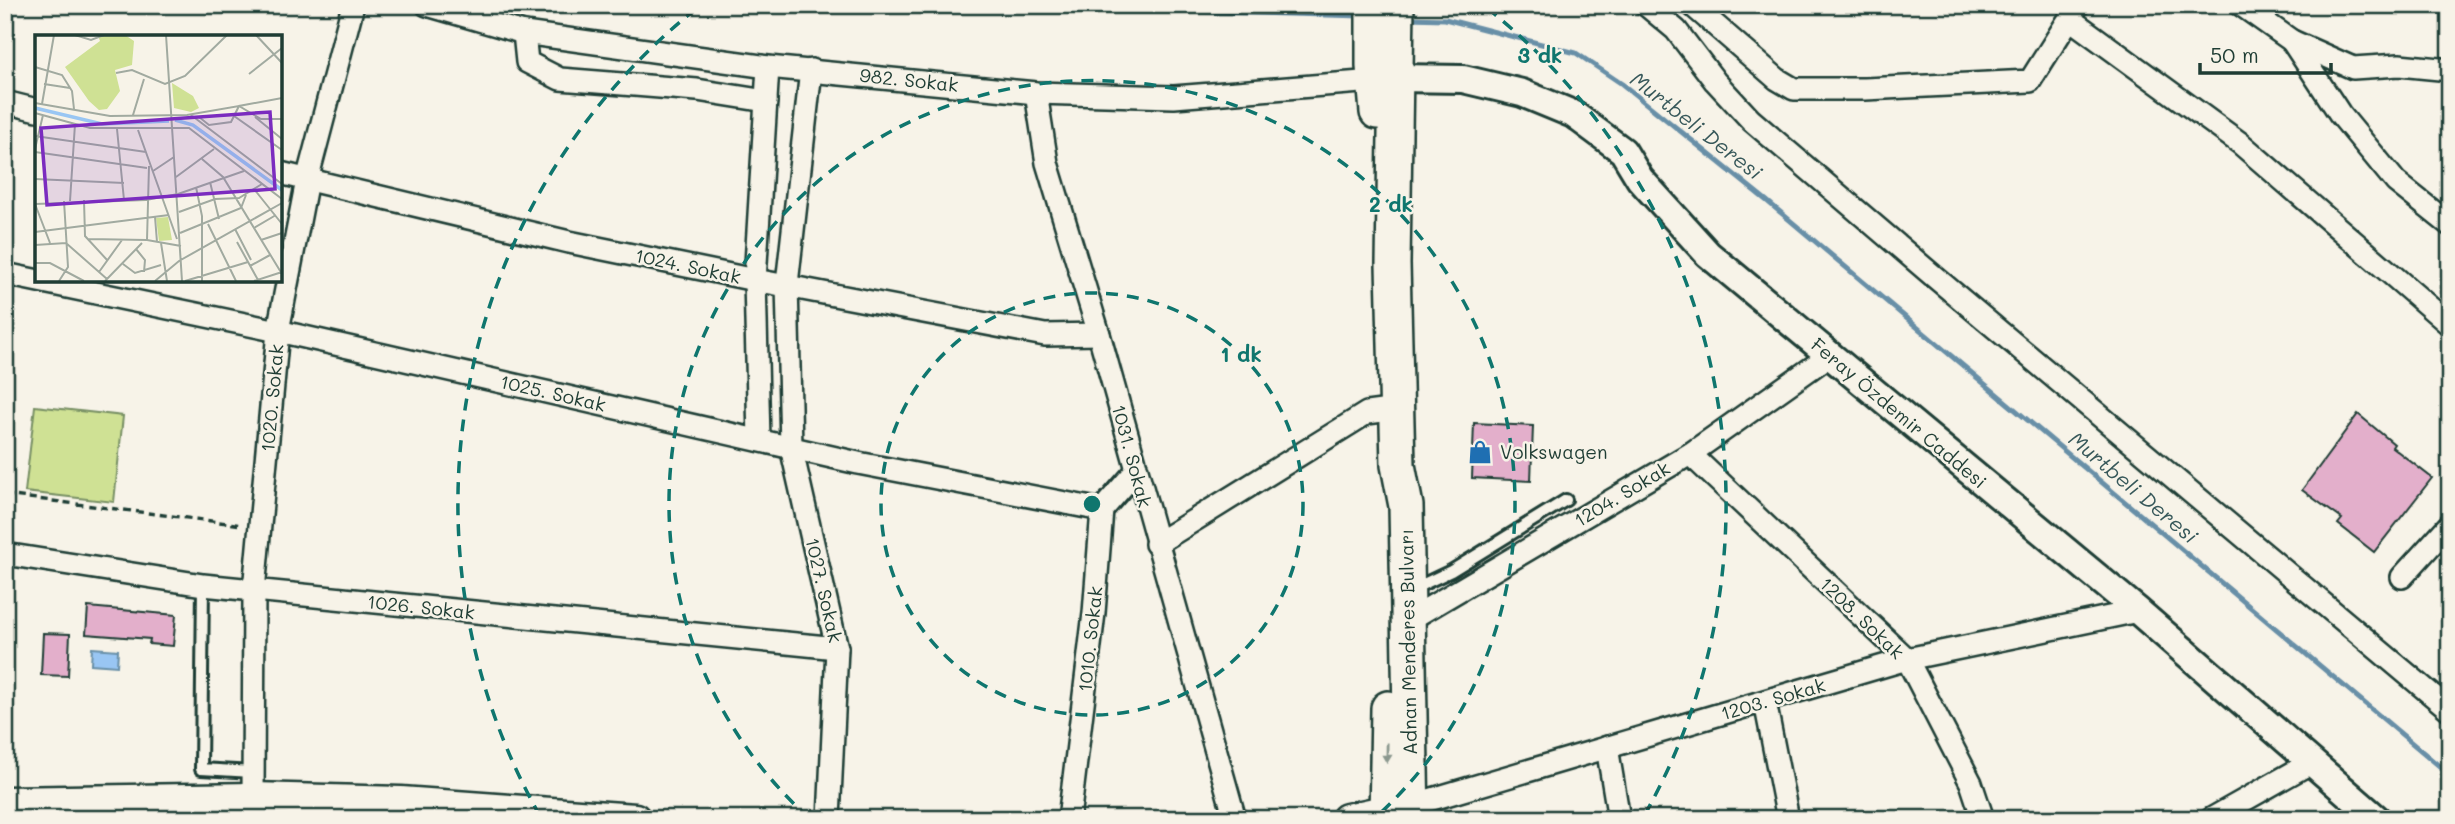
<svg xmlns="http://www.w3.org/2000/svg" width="2455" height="824" font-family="Mali,sans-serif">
  <rect width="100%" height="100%" fill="#f7f3e8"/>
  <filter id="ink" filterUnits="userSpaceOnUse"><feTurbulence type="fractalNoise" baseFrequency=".0143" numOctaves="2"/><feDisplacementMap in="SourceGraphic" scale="14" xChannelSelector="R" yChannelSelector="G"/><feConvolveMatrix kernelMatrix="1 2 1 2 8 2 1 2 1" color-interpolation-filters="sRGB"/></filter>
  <g filter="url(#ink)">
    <polygon fill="#cfe194" stroke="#778f64" stroke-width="2" points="35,406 123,416 114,502 25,492"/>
    <polygon fill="#99c6f3" stroke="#688fa7" stroke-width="2" points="92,648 118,650 117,666 91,664"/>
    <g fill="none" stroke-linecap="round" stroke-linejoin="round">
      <g stroke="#688fa7" stroke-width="5">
        <polyline points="726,5 944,7 1100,12 1149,10 1363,16"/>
        <polyline points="1408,18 1445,19 1576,53 1622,84 1767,201 2450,775"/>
      </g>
    </g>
    <g fill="#e3afcb" stroke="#1f3d34" stroke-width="2">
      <polygon points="2358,414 2394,444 2392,447 2432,478 2374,552 2338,524 2342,519 2302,490"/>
      <polygon points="1474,423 1533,426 1531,481 1472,478"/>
      <polygon points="88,607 176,615 173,646 149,644 150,639 86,634"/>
      <polygon points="43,633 70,634 68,676 41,675"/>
    </g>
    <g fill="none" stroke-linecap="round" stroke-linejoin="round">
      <g stroke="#1f3d34" stroke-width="16">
        <g id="service">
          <polyline points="203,585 201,769 253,772"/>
          <polyline points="1413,589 1451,571 1566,500"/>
        </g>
      </g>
      <g stroke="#1f3d34" stroke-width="26">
        <g id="minor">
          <polyline points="427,5 524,33 768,67 1036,93 1174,97 1374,81"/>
          <polyline points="1646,5 1676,30 1715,81 1751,120 1930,273 2450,710"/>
          <polyline points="1692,5 1777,79 1794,89 1865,89 2030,81 2078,5"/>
          <polyline points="2241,5 2292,41 2353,68 2399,65 2450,70"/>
          <polyline points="2070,19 2240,143 2450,325"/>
          <polyline points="524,33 527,62 560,79 697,90 766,101"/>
          <polyline points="2292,41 2340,114 2396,182 2450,225"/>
          <polyline points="811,70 787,284 791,447 837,648 829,819"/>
          <polyline points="1036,93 1047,163 1099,334 1235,819"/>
          <polyline points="5,102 37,110"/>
          <polyline points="280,173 569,242 755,280 1045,335 1099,334"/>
          <polyline points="5,274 278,331 858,463 1102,510"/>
          <polyline points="759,440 755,280 768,67"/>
          <polyline points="1690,454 1907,659 1971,783 1983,819"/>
          <polyline points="1156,544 1367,413 1397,409"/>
          <polyline points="5,554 203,585 837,648"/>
          <polyline points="2402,577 2450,524"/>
          <polyline points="1407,621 1690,454 1830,355"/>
          <polyline points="1765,702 1788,819"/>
          <polyline points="1607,747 1619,819"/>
          <polyline points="253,798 254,590 278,331 307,180 353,5"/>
          <polyline points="1412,805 1907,659 2138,611"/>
          <polyline points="1069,819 1094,613 1102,510 1136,471"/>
          <polyline points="2211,819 2312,762"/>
        </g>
      </g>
      <g stroke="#1f3d34" stroke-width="32">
        <polyline id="tertiary" points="1379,81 1397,78 1463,79 1522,93 1573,114 1623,151 1640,179 1708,254 2138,611 2377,819"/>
      </g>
      <g stroke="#1f3d34" stroke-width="35">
        <g id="secondary">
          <polyline points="5,802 253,798 401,802 635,819"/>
          <polyline points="1347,819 1408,806"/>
        </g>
      </g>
      <g stroke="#1f3d34" stroke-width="38">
        <g id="primary">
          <polyline points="1373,5 1373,66 1377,112"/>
          <polyline points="1397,5 1393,264 1398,465 1406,506 1412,819"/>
          <polyline points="1386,819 1388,708"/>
        </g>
      </g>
      <polyline stroke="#1f3d34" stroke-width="3.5" stroke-dasharray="7 5" stroke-linecap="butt" points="5,495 243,525"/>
      <use href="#service" stroke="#f7f3e8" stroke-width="10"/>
      <use href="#minor" stroke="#f7f3e8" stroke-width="21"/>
      <use href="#tertiary" stroke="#f7f3e8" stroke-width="26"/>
      <use href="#secondary" stroke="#f7f3e8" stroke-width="30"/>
      <use href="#primary" stroke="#f7f3e8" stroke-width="33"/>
    </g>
    <defs><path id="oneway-solid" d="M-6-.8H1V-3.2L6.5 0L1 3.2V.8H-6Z" transform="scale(1.75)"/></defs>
    <use fill="#8b988e" href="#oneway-solid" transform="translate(1387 753) rotate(91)"/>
  </g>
  <g fill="none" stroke="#0f766e" stroke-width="3.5" stroke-dasharray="12 9">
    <circle cx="1092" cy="504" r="211"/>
    <path d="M809 818A423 423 0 1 1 1375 818"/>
    <path d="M540 816A634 634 0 0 1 697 8M1487 8A634 634 0 0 1 1644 816"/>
  </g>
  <defs>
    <g id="shop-bare" transform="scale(1.89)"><path d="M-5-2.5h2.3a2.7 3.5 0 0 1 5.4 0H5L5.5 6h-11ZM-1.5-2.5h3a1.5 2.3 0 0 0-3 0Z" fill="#1f6fb2" stroke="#f7f3e8" stroke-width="2.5" paint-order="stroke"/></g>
  </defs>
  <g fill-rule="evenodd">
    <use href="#shop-bare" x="1480" y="452"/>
  </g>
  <g text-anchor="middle" stroke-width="5" stroke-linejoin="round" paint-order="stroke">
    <g font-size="19" fill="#1f3d34" stroke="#f7f3e8">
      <text transform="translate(909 80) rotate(6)" y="7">982. Sokak</text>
      <text transform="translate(688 266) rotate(12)" y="7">1024. Sokak</text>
      <text transform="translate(553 393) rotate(13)" y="7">1025. Sokak</text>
      <text transform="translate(272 398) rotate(-85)" y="7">1020. Sokak</text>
      <text transform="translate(1899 413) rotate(40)" y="7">Feray Özdemir Caddesi</text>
      <text transform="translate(1132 456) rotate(75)" y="7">1031. Sokak</text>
      <text transform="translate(1622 494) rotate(-31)" y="7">1204. Sokak</text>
      <text transform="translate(824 590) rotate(77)" y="7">1027. Sokak</text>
      <text transform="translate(421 607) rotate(6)" y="7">1026. Sokak</text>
      <text transform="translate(1862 618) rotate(44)" y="7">1208. Sokak</text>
      <text transform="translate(1090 639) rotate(-84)" y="7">1010. Sokak</text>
      <text transform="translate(1408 642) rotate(-91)" y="7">Adnan Menderes Bulvarı</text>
      <text transform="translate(1773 699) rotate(-16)" y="7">1203. Sokak</text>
    </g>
    <g font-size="19" fill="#1f3d34" stroke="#f7f3e8" text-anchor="start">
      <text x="1500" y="459">Volkswagen</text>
    </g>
    <g font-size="21" font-style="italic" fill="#37585a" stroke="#f7f3e8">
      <text transform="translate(1696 126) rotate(38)" y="7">Murtbeli Deresi</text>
      <text transform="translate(2133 488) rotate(40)" y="7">Murtbeli Deresi</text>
    </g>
  </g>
  <g transform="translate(35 35)">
    <rect width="247" height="247" fill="#f7f3e8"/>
    <path d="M43 0H90L99 6 97 30 80 35 85 56 72 74 64 75 54 66 30 32 65 6 63 1ZM137 48 158 61 164 73 156 77 139 73ZM133 182 137 205 124 206 121 183Z" fill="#cfe194"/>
    <path fill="none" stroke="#99c6f3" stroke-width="3.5" d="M0 73 67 89 134 86M140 85 158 90 247 155"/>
    <path fill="none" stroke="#a1aaa0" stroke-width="2" d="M40 0 56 5 69 0M131 0 147 246M221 0 247 28M0 32 27 40 37 56 39 74M81 38 97 35 130 49 150 41 192 0M214 39 247 13M9 49 35 53M0 68 75 81 152 80 204 71 226 84H247M7 69 19 0M0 78 55 93H154L247 164M98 80 109 44M156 80 247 149M199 81 247 115M164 82 174 90 196 87 204 71 247 63M220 82 247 104M82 94 89 165M103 95 142 204M0 101 111 117M0 114 8 80M0 117 112 133M167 124 188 142 247 239M118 136 139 122M141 142 179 114M0 144 89 148M175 147 184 184M161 152 167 181V246M219 154 247 189M143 159 209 136M49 165 50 201 73 226M35 166 40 89M0 169 15 208M0 169 111 165 143 159M144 177 180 164 204 163 227 149M120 182 122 207M173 189 201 246M219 193 241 180M200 194 216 225M0 197 134 180M145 198 206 173 211 160M53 204 112 205 146 211M112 205 114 131M226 205 247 198M202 207 223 245M126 208 132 246M0 210 31 208 72 244M101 214 110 225 109 237M0 228H15L49 246M88 229 100 238 126 230M215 231 235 220M64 237 87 205M24 246 33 232 29 166M70 246 107 208M120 246 144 226 247 168M150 246 213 227M219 246 247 237"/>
    <path fill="#7b2cbf" fill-opacity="0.15" stroke="#7b2cbf" stroke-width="3.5" d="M235 77 240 154 12 170 6 93Z"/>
    <rect width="247" height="247" fill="none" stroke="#1f3d34" stroke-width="3.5"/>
  </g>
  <circle cx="1092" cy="504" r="10" fill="#0f766e" stroke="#f7f3e8" stroke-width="3.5"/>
  <g font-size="21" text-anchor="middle" font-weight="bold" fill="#0f766e" stroke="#f7f3e8" stroke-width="5" stroke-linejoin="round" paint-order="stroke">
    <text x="1540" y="63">3 dk</text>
    <text x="1391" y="212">2 dk</text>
    <text x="1241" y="362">1 dk</text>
  </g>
  <rect width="2455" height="824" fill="none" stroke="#f7f3e8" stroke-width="28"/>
  <rect x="14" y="14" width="2427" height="796" fill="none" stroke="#1f3d34" stroke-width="2.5" filter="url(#ink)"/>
  <path d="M2200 63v10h131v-10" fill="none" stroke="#1f3d34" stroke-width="3.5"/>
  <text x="2210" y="63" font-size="21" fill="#1f3d34" stroke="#f7f3e8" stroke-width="5" paint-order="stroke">50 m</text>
</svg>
